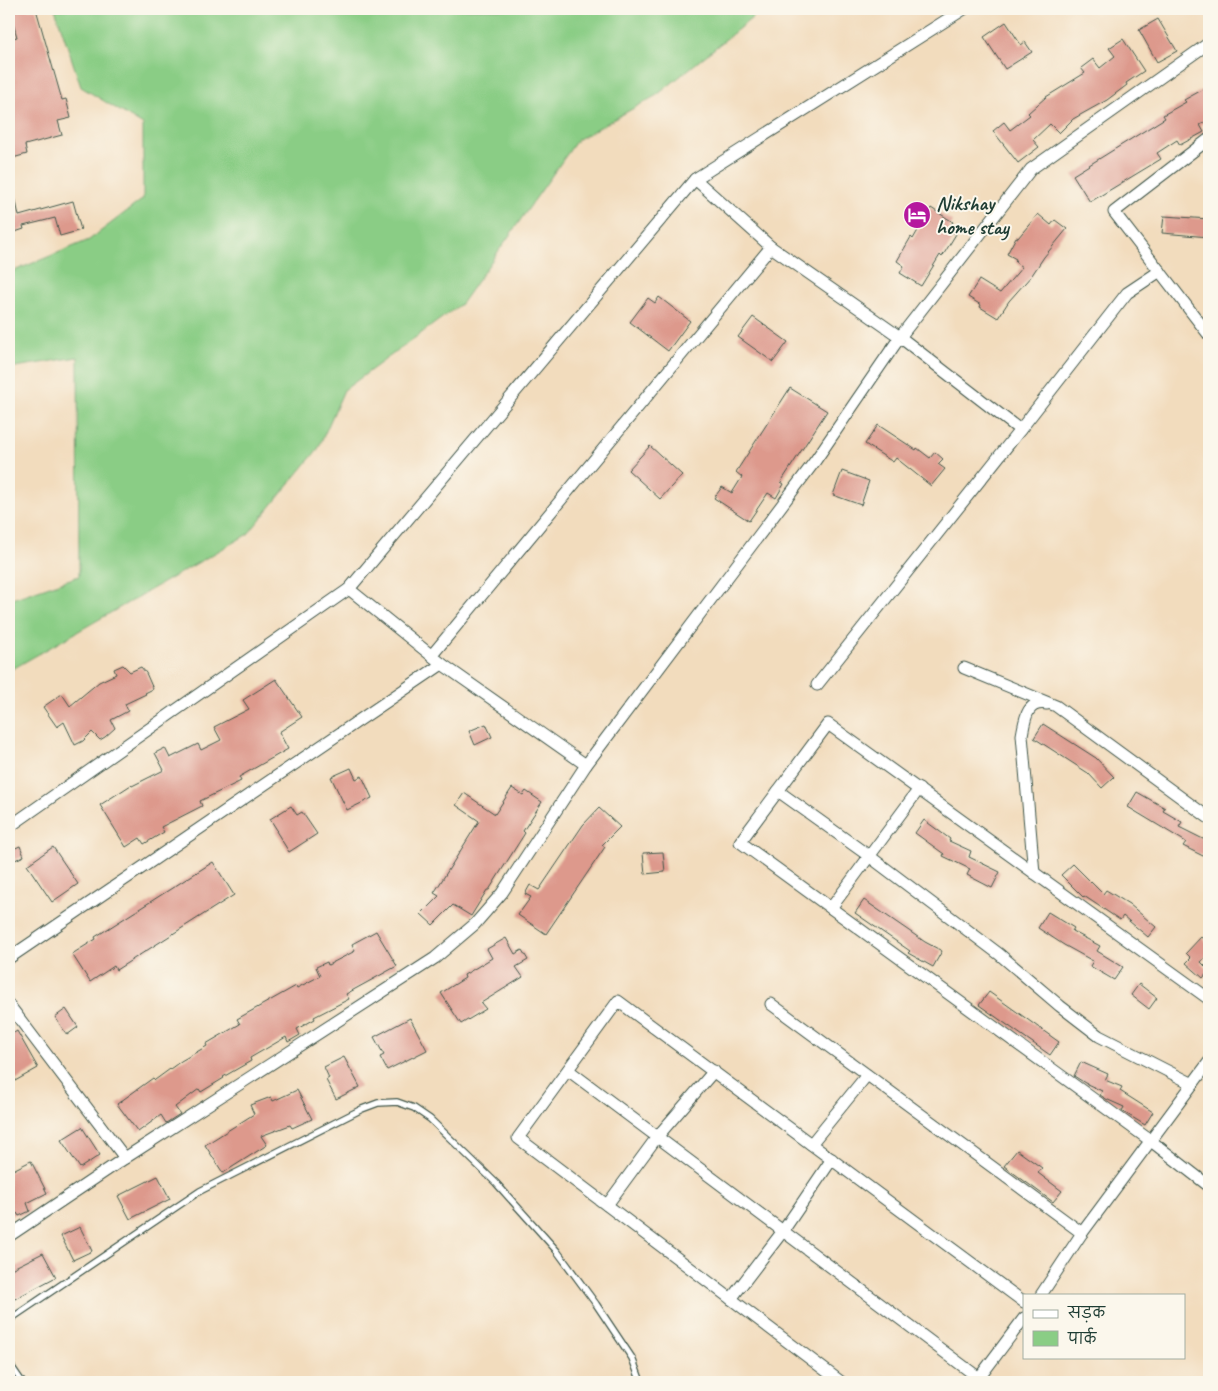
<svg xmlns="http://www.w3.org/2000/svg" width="1218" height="1391" font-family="Caveat,'Playpen Sans Deva',sans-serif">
  <rect width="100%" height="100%" fill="#fbf7ec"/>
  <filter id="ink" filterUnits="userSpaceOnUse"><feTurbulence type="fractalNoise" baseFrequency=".02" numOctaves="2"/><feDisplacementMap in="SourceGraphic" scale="10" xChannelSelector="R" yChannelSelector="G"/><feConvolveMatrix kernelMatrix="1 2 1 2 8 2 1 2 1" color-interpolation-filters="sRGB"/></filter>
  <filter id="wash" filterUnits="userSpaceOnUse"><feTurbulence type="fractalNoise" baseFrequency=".0096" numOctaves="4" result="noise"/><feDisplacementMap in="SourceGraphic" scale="20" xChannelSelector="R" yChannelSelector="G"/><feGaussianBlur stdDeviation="1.12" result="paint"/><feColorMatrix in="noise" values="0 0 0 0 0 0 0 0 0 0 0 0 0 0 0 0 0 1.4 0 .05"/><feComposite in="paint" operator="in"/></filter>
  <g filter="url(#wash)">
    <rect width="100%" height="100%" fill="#f2dcbd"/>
    <polygon fill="#8acd85" stroke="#54855c" points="55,9 763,9 657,95 577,140 461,304 344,390 318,449 248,534 9,671 9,600 79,576 78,357 9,368 9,273 89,240 143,199 143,125 81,87"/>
    <g id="blocks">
      <g fill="#dd998c">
        <polygon points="9,9 36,9 62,100 66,99 71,118 58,121 62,135 25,145 27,154 9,159 9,39 17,37"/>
        <polygon points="1158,19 1177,51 1157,62 1139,30"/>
        <polygon points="1006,22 1021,45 1025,42 1032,52 1005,69 984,37"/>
        <polygon points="1123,39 1144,71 1126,83 1127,85 1107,100 1073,119 1059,133 1050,124 1033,140 1039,147 1018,163 993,131 1004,122 1010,130 1030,115 1028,113 1046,97 1085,73 1081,68 1093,59 1100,68 1115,56 1109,48"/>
        <polygon points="1209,86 1209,120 1200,125 1204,132 1180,145 1177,140 1157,153 1161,159 1090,202 1073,175 1165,118 1163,115 1186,102 1184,100"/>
        <polygon points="13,187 19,216 73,201 81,230 60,236 55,218 23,226 24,229 9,234 9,188"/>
        <polygon points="931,208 953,222 948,229 956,234 942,257 940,255 921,286 900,273 904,266 897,261 911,237 913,239"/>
        <polygon points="1038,214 1051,225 1055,220 1067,229 1044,257 1032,275 1009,301 998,318 980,307 981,305 968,297 979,280 1000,293 1022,267 1015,262 1016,259 1007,254 1016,237 1018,238"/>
        <polygon points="1164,216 1209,219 1209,237 1162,233"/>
        <polygon points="659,297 690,321 668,351 630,322 648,298 655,303"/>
        <polygon points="753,317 788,342 773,362 738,337"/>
        <polygon points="790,388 827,411 781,482 784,484 776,498 768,493 749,521 714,498 722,487 732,493 742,477 736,472"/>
        <polygon points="878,425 916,450 917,448 930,458 935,452 943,459 938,464 945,469 931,486 896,458 893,462 865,444"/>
        <polygon points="650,446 682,475 660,499 628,470"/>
        <polygon points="842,471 869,481 861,505 833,495"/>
        <polygon points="123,665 130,672 141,667 146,673 153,689 145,693 146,694 125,704 128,711 111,720 115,728 105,737 100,740 92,732 83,741 75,745 64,722 57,727 43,707 62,694 70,706 99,682 116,674 114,669"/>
        <polygon points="276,679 302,717 279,732 288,749 239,777 241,781 200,801 202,806 161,827 164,832 144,844 140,838 126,847 100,805 131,785 132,786 164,770 155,753 165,748 170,758 198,744 201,750 221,740 214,727 249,709 243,700"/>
        <polygon points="486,724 492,737 475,745 469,731"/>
        <polygon points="1043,724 1096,758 1114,777 1102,788 1088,773 1034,738"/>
        <polygon points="351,768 356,779 362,776 372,798 347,810 331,777"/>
        <polygon points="512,788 523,795 526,791 542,802 523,831 525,833 489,890 487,890 471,916 453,905 433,925 421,914 439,896 434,893 479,821 456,805 464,793 495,814"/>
        <polygon points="1137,792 1165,808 1163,811 1182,822 1179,827 1209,842 1209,859 1183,846 1186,842 1128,807"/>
        <polygon points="291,806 297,815 302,812 317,834 289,852 276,831 277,830 270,819"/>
        <polygon points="599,808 620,827 602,845 605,847 546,934 518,915 531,897 525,894 530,885 539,890 583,825"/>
        <polygon points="924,820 950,839 949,841 971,851 969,857 1000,872 992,888 967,875 970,869 943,856 944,854 915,833"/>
        <polygon points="20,846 24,856 15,860 11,850"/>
        <polygon points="53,847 78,884 52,902 27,865"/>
        <polygon points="663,852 665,872 645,874 643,853"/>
        <polygon points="213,862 234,895 116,970 114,966 90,982 72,954 96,939 95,937"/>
        <polygon points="1073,864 1103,894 1106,890 1129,904 1156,927 1148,937 1123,916 1120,920 1084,896 1083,897 1061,875"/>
        <polygon points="864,900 925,942 942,951 933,967 908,953 910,951 855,913"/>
        <polygon points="1048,912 1074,928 1072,931 1100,946 1097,951 1123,967 1114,980 1090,966 1093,961 1064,945 1038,928"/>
        <polygon points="376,931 397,966 346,994 349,999 314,1017 315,1019 297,1029 300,1035 288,1042 286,1037 250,1058 251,1061 223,1077 224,1078 201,1092 199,1089 175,1107 180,1114 166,1123 161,1115 138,1132 117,1104 153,1078 155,1080 181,1061 207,1046 206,1044 240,1024 237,1019 296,986 297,988 320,976 316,967 327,962 328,965 355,951 352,944"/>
        <polygon points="1201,937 1209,944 1209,953 1201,962 1209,970 1209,971 1203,978 1186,963 1191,958 1186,953"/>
        <polygon points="506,938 515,954 522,950 528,960 516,967 523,977 481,1003 486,1009 461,1024 441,993 465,978 464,975 492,958 487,949"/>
        <polygon points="1139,984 1157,998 1149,1009 1131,995"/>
        <polygon points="989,992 1059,1042 1050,1055 979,1005"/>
        <polygon points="66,1009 78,1027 67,1035 55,1017"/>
        <polygon points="410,1018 427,1050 387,1070 380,1057 384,1055 374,1037"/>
        <polygon points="17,1031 38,1068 15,1081 9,1070 9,1036"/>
        <polygon points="344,1057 360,1087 336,1099 326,1080 329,1078 324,1067"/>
        <polygon points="1081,1062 1108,1074 1105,1080 1122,1087 1120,1091 1153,1112 1145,1125 1122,1111 1124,1107 1106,1099 1100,1095 1102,1091 1085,1083 1074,1076"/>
        <polygon points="297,1090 312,1119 292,1128 290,1125 261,1136 267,1145 223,1173 205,1145 254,1114 250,1105 271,1097 273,1101"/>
        <polygon points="82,1127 100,1155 80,1168 61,1140"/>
        <polygon points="1017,1150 1042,1168 1038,1173 1062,1191 1053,1202 1004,1166"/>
        <polygon points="31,1161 47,1193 27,1203 30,1211 19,1216 17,1213 9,1217 9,1172"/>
        <polygon points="158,1176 170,1199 130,1219 118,1196"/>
        <polygon points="80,1227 92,1251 73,1260 61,1236"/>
        <polygon points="43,1253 56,1277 9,1302 9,1270"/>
      </g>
    </g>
  </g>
  <g filter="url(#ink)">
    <use href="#blocks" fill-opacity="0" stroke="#3f5549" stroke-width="1"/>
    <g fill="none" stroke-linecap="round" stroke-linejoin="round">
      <g stroke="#3f5549" stroke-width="8">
        <g id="service">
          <polyline points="9,1320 200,1191 362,1109 378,1103 397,1102 414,1108 430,1119 496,1183 557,1251 596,1304 632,1358 641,1382"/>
          <polyline points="9,1363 22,1382"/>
        </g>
      </g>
      <g stroke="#3f5549" stroke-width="13">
        <g id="minor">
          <polyline points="1209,139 1114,212 1209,335"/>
          <polyline points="695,179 964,9"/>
          <polyline points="1160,271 1127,293 1020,430 900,337 1031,169 1209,43"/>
          <polyline points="349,589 695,179 771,247 900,337 815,461 586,765"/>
          <polyline points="432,655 771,247"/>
          <polyline points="964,668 1056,706 1209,818"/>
          <polyline points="817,685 1020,430"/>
          <polyline points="778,791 869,856 999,954 1060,1006 1099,1036 1193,1084"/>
          <polyline points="9,827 349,589 442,664 9,958"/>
          <path d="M1034 873 1022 735C1025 720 1026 700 1047 704"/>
          <polyline points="831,908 919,789"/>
          <polyline points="1209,999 828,724 740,842 1151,1141 1209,1186"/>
          <polyline points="771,1004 1082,1233"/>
          <polyline points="9,1005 125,1158"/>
          <polyline points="568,1070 979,1378"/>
          <polyline points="811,1144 867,1075"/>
          <polyline points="607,1205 657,1137 714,1071"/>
          <polyline points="9,1236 125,1158 435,958 475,924 502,893 586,765 442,664"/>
          <polyline points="1041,1295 1082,1233 1209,1062"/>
          <polyline points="731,1299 783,1231 832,1159"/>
          <polyline points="841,1382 518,1138 618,1001 1024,1302"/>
          <polyline points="976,1382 1024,1318"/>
        </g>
      </g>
      <use href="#service" stroke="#fff" stroke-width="5.5"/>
      <use href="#minor" stroke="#fff" stroke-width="11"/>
    </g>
  </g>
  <defs>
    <g id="hotel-disc" transform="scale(1.4375)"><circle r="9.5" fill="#b5179e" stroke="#fbf7ec"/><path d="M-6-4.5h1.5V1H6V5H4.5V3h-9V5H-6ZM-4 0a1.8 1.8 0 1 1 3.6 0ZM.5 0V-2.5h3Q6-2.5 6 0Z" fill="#fff"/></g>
  </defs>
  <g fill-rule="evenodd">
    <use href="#hotel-disc" x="917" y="215"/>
  </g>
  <g text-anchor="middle" stroke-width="4" stroke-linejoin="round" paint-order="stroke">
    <g font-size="21" font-weight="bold" fill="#1f3d34" stroke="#fbf7ec" text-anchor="start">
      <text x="936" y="210">Nikshay<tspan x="936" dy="24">home stay</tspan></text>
    </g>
  </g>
  <rect width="1218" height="1391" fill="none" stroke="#fbf7ec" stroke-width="30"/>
  <rect x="1023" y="1294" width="162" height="65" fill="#fbf7ec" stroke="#a3ada2"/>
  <rect x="1033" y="1310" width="25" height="8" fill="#ffffff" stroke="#a3ada2"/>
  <text x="1068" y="1318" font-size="15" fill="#1f3d34">सड़क</text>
  <rect x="1033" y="1331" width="25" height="15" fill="#8acd85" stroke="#a3ada2"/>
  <text x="1068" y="1344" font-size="15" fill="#1f3d34">पार्क</text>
</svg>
